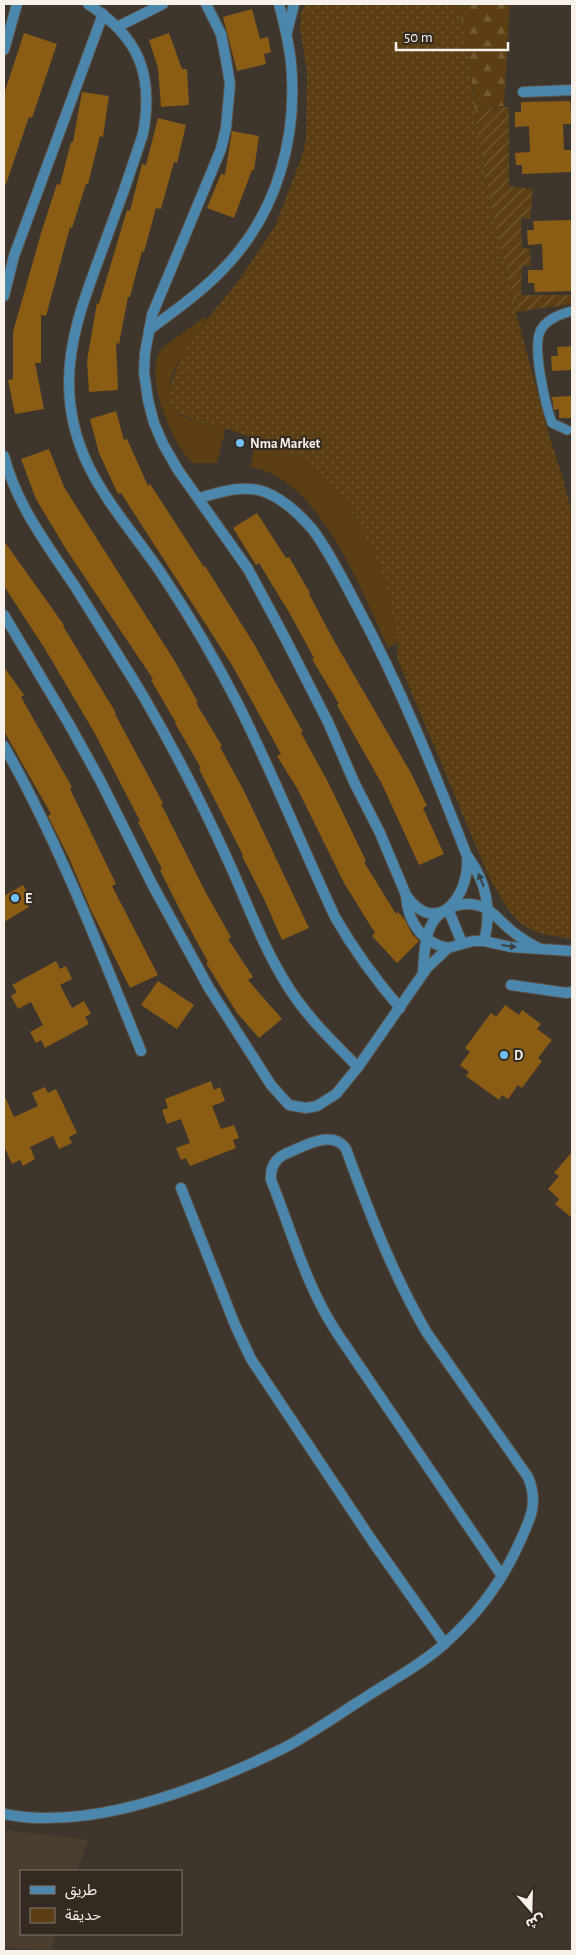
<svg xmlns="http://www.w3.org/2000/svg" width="576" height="1955" font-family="'Alegreya Sans','Noto Sans Arabic',sans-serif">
  <defs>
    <pattern id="grass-dots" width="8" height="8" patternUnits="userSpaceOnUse" patternTransform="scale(1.25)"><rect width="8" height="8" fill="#5b3e13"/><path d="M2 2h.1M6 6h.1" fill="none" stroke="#735a36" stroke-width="1.8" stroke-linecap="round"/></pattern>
    <pattern id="forest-firs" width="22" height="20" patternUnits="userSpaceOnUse" patternTransform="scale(1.25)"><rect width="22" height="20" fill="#5b3e13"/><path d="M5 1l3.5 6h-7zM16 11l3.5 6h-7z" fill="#735a36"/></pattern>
    <pattern id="garden-furrows" width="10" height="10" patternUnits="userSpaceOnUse" patternTransform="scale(1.25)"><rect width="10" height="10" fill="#5b3e13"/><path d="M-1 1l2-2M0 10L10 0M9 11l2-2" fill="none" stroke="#735a36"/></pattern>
  </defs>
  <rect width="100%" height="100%" fill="#3e362c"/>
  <polygon fill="#4b3e2f" points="4,1830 88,1840 77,1871 21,1871 21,1934 56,1934 50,1951 36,1951 4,1946"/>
  <path fill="url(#grass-dots)" d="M306 4H456L466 30 473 95 488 195 517 316 547 429 563 479 572 513V939C556 936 537 935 523 925 508 914 498 893 489 877L397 658 398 643 385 583 378 562 346 501 305 463 286 449 225 428 194 421 176 411 168 401V392L181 356 189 342 242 276 275 226 303 153 306 137 307 72 300 30 301 13Z"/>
  <polygon fill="url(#forest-firs)" points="456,4 510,4 504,106 475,110 466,30"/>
  <g fill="#5b3e13">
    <path d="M203 318 207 319C192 337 154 389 175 410 187 423 208 424 225 428V431L217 463H192C172 442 142 375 162 348Z"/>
    <path d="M256 438 286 449 305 463 346 501 378 562 385 583 398 643 388 647C361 590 319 477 250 467Z"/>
  </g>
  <polygon fill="url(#garden-furrows)" points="504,107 509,107 509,186 533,189 530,219 521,218 522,248 530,249 531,266 522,266 521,295 572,295 572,304 516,312 488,195 475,110"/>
  <g fill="#8b5c13">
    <polygon points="252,9 260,39 268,37 271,52 264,54 266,64 237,71 223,17"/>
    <polygon points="24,33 57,44 32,118 29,117 6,184 4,184 4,94"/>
    <polygon points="169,33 182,69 187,69 189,105 161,107 158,68 149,40"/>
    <polygon points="82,92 109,96 103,137 100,136 88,184 86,184 72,228 70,227 46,316 41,315 41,363 35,363 44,409 15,414 8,380 13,379 13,332 42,230 57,184 60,185 71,142 73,142"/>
    <polygon points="570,101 572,124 563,124 564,150 572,150 572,172 522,174 522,165 516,165 515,153 530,152 529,126 515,127 515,112 521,112 521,102"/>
    <polygon points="158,118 186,125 177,163 174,162 161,209 156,208 144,252 142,251 130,297 128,297 119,344 116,343 118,390 89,392 87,361 97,303 99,304 127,210 130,211 142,164 146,165"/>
    <polygon points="232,131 259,136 254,170 252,170 234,218 207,208 221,174 225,175"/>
    <polygon points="572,220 572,291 535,292 534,283 528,283 528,270 543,270 542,244 528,245 527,230 534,230 533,221"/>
    <polygon points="572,346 572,370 552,371 551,356 558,356 557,347"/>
    <polygon points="572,396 572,418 559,418 559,409 554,410 552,397"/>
    <polygon points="116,411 124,440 127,439 148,486 150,484 204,567 205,566 254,644 303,732 301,733 328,782 366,861 364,862 396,914 398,912 405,920 412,934 419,941 397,963 372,936 375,933 344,883 298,790 277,756 281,754 232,665 121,493 118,494 99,453 90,419"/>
    <polygon points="49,449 64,487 174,660 198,702 196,703 222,746 220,747 244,791 309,928 282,940 265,901 242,856 243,855 199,769 201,768 175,723 176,723 151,680 153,679 66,549 36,499 21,459"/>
    <polygon points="257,513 286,558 289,557 310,593 309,594 333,639 411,773 427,806 423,808 444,854 419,865 382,784 337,705 339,704 312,659 314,658 290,614 259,563 256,565 233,528"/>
    <polygon points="4,541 64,625 63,626 116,713 115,714 163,803 161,804 206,893 231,937 228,939 253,977 248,980 282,1019 259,1038 237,1013 206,963 208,962 182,914 160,870 162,869 138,822 140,821 94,732 45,649 4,586"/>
    <polygon points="4,667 24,695 21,697 72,787 70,789 116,884 112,886 158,975 130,988 90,908 70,860 48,816 51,814 4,731"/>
    <polygon points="23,885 30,897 24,900 29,907 4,922 4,896"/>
    <polygon points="56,961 60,969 66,966 72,979 60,985 72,1008 84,1001 91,1014 85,1017 89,1024 45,1048 41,1040 36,1043 30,1032 43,1025 31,1002 18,1009 11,996 17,992 12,985"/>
    <polygon points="158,981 194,1005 177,1029 141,1005"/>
    <polygon points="505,1005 519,1015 522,1010 541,1024 537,1029 552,1040 538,1058 542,1061 522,1088 518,1085 508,1099 502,1095 499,1100 466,1076 469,1072 460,1065 470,1052 465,1048 491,1013 496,1017"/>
    <polygon points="211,1081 214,1090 220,1087 225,1101 212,1106 221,1129 234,1125 239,1138 233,1140 236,1148 190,1166 186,1158 181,1160 176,1148 190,1143 181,1119 167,1124 162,1110 168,1108 165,1099"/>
    <polygon points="45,1087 48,1093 56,1089 77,1133 69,1137 72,1143 59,1149 53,1136 30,1147 35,1159 23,1166 20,1160 12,1164 4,1146 4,1095 14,1117 38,1106 32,1093"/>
    <polygon points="572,1152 572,1218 555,1204 559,1199 548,1189 559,1176 554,1173"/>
  </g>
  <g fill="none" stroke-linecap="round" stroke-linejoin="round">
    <g stroke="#5b544b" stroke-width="11">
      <path id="lane" d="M567 430 552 423C546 406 530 342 542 328 549 318 561 314 572 311"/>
    </g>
    <g stroke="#5b544b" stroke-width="12">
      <g id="street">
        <path d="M88 4C139 37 154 74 143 134 131 171 118 208 104 245 88 289 69 334 69 382 69 465 118 510 161 573 189 615 215 659 238 704 273 774 302 846 335 917 354 950 375 979 400 1008"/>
        <polyline points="117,27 163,4"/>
        <polyline points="287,32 294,4"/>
        <polyline points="4,50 17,4"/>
        <polyline points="523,92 572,90"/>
        <polyline points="4,296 14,256 103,14"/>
        <path d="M149 330C175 310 203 291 225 267 277 213 298 137 291 63 289 43 284 23 279 4"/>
        <path d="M4 456C17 506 48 546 76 588 98 623 120 658 142 694 174 749 204 807 230 865 248 905 263 947 287 985 306 1016 332 1041 358 1067"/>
        <path d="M199 498C221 492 243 484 265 492 283 499 301 516 313 530 330 553 343 580 357 606 400 686 434 771 467 856 471 894 437 940 406 895L380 833 354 782 328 722 284 636 248 569 178 470 163 444 154 423 148 400 144 372 145 353 152 315 221 149 226 128 230 84 226 60 221 34 206 4"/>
        <polyline points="4,615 69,724 100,780 152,884 209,988 271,1085 289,1105 306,1108 317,1106 336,1094 358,1067 427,968 448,948 473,941 484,941 511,947 572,951"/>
        <path d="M4 746C59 843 99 948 141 1051"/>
        <path d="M468 857C487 883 492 911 484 941"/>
        <path d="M406 896C408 922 422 943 448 948"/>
        <polyline points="448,909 462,943"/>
        <path d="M423 973C425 944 424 913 459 905 468 903 477 904 485 908 492 911 497 918 503 923 513 933 525 941 538 948"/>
        <polyline points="511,985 567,993 572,992"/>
        <polyline points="181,1188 235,1325 251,1359 373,1542 445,1644"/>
        <path d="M4 1814C92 1832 207 1786 286 1747 314 1732 339 1714 366 1697 392 1680 421 1665 444 1644 474 1618 500 1584 517 1548 528 1523 540 1505 528 1477L427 1333C393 1275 369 1212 346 1149 333 1128 303 1147 285 1154 275 1159 270 1168 271 1180 292 1232 306 1286 337 1333L502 1576"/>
      </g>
    </g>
    <use href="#lane" stroke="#4b87ac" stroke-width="9"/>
    <use href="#street" stroke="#4b87ac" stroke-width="10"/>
  </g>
  <defs><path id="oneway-solid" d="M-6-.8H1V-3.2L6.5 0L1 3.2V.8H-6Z" transform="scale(1.25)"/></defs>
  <g fill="#394244">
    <use href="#oneway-solid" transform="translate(481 880) rotate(-112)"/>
    <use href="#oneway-solid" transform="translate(509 946) rotate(8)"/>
  </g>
  <g fill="#70c2f4" stroke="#332b22" stroke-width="2">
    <circle cx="240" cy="443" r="5"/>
    <circle cx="15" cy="898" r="5"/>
    <circle cx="504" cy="1055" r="5"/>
  </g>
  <g text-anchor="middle" stroke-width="4" stroke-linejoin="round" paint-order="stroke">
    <g font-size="14" font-weight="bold" fill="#f6f1eb" stroke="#332b22" text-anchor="start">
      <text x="250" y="448">Nma Market</text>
      <text x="25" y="903">E</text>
      <text x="514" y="1060">D</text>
    </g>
  </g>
  <rect width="576" height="1955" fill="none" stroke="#f6f1eb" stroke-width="10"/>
  <rect x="20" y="1870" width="162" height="65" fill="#332b22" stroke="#817a72"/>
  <rect x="30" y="1886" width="25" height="8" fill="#4b87ac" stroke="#817a72"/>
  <text x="65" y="1895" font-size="15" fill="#f6f1eb">طريق</text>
  <rect x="30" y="1908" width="25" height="15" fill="#5b3e13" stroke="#817a72"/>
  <text x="65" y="1920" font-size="15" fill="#f6f1eb">حديقة</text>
  <g transform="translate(531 1910) rotate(160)" stroke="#332b22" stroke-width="4" paint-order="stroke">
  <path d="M0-4L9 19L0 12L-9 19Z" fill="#f6f1eb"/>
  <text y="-8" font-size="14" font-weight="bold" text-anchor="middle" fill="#f6f1eb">ش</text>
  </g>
  <path d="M396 42v8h112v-8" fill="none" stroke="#f6f1eb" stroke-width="2.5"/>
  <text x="404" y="42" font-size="15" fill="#f6f1eb" stroke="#332b22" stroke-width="4" paint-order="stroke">50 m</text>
</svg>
